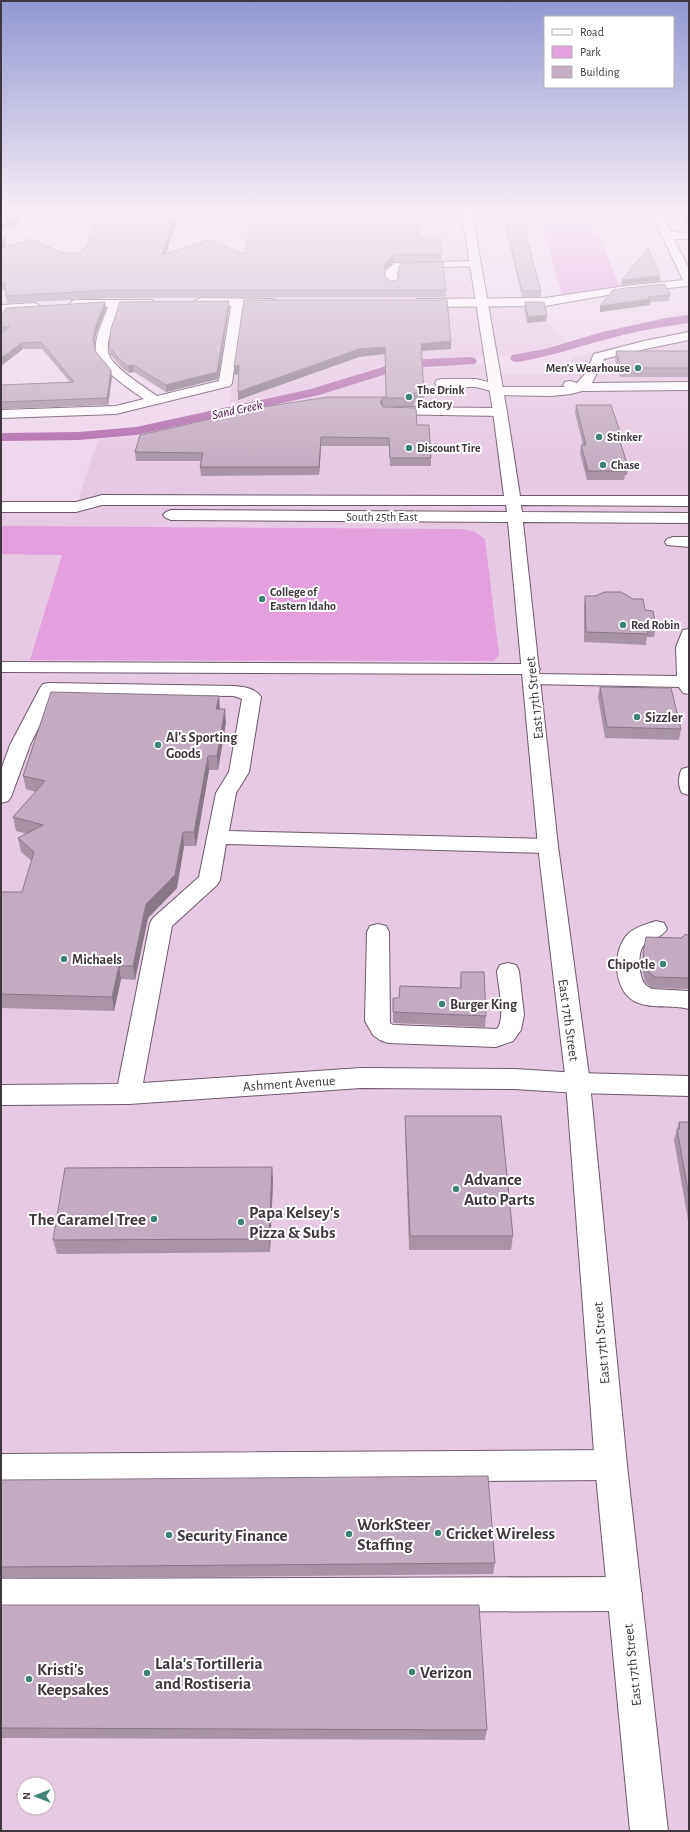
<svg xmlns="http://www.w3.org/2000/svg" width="690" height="1832" font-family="'Alegreya Sans',sans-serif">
  <rect width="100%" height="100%" fill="#eed6ec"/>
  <g fill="#e6c9e3" fill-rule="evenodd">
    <polygon points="218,213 466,213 482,303 530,302 567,341 542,349 514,355 491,357 415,359 387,364 309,390 229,406 244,302 363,303 363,244 211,243"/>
    <path d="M689 329V1831H1V507H76L98 439 134 436 296 401 403 369 430 365 492 364 494 374H570L572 358 599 350ZM24 1784H48V1808H24Z"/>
  </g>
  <g fill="#e2a0dd">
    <polygon points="538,213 590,213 621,290 563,299"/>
    <polygon points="1,526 462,529 475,532 485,539 499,655 494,661 30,660 62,555 1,554"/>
  </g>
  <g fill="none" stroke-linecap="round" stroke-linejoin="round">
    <g fill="#b16fac" fill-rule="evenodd">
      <path d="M689 315V323C661 327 631 332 604 340 574 348 548 357 517 362L512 361 510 358 512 355 545 349 602 332 666 318Z"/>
      <polygon points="470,357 475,358 477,361 475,364 406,368 319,395 136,435 79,440 1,441 1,433 79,432 136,427 311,389 405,360"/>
    </g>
    <g stroke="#6d596b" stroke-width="2">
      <g id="minor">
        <polygon points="651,213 661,213 671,232 689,233 689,239 674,239 689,269 689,286 625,292 545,306 418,307 412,303 418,299 545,298 625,286 683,280"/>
        <polygon points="475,261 479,262 481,264 479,266 402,268 397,272 398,284 396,286 392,287 386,284 385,271 395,263"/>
        <path d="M200 298 273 299 279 303 273 307 243 306 232 383 230 386 116 414 1 418V410L116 406 144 399C131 390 97 368 96 352 94 337 103 321 108 307H72L70 304 72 301 76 300H153L155 303 153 306 149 307H120C115 321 106 338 108 352 110 366 146 388 157 396L219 381 231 306 196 305 194 302Z"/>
        <polygon points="35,303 41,307 39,310 1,313 1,305"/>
        <polygon points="689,332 689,340 645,349 604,359 592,383 689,382 689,390 582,391 571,394 551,396 497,395 492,394 491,391 476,387 442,387 437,386 435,383 437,380 442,379 476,379 501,385 502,387 565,387 563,385 565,382 570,381 577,383 585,374 594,354 644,341"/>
        <polygon points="388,407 500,408 505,409 507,412 505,415 500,416 383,414 381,411 383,408"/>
        <polygon points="673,537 689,537 689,547 667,545 665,542 667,539"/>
        <polygon points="689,629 689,694 683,693 679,687 532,684 526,683 523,679 526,675 529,674 1,672 1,662 531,664 537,665 540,669 537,673 534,674 677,676 676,647 683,630"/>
        <path d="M49 683 234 686C244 687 255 688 261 697L249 772 236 793 229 831 548 839 555 841 558 846 555 851 548 853 226 844 220 880 217 885 172 926 143 1083 361 1068 515 1069 578 1073 689 1076V1096L578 1093 515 1089 361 1088 129 1104 1 1105V1085L118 1084 150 923 153 918 199 877 216 793 229 772 242 699 234 696 55 694 30 745 11 797 8 801 1 803V770L10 745 40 688 43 684Z"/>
        <path d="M689 767V795L682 793C678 787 678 775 682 769Z"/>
        <path d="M656 921 664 923 667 929C662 938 651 938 644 945 637 952 639 975 644 983 646 986 649 987 652 989L689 991V1009C671 1004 652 1010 634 1001 613 989 612 950 628 934 635 927 647 924 656 921Z"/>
        <path d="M378 924 386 926 389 932 390 1023 393 1025 497 1029C506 1018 498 985 497 971L500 965 508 963 516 965 519 971 524 1015 521 1030 513 1041 496 1047 388 1043 380 1040 373 1035 365 1021 367 932 370 926Z"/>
        <polygon points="611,1450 622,1454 627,1465 622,1476 611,1480 1,1484 1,1454"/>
        <polygon points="625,1577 637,1582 642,1594 637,1606 625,1611 1,1613 1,1579"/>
      </g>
    </g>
    <g stroke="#6d596b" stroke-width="2">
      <polygon id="major" points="462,213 472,213 507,412 520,496 689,496 689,506 521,505 522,512 689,513 689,523 523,522 558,846 590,1083 627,1465 668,1831 630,1831 595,1465 566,1083 538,846 508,522 171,520 166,518 163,515 166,512 171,510 507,512 506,505 102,505 76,512 1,512 1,502 76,502 102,495 504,496 493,412"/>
    </g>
    <use href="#minor" fill="#fff" fill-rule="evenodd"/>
    <use href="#major" fill="#fff" fill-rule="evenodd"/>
  </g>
  <g fill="#a894a6">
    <polygon points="1,213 22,213 14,228 1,228"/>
    <polygon points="100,213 179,213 166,254 245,254 419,238 442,254 442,260 394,262 384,271 385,277 391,281 397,280 399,278 399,266 446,290 445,297 112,298 7,303 5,290 1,290 1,238 5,237 6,244 4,247 62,253 81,253 85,248"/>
    <polygon points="502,213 525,213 528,225 528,229 524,229 541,291 541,297 522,297"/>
    <polygon points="679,213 689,213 689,231"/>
    <polygon points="613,290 670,295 669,301 650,302 650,305 600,312"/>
    <polygon points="229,301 229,308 218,379 166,392 134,372 129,373 122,368 110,354 109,347"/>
    <polygon points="105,302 106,309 96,334 94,345 96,352 111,370 112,377 108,405 1,409 1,385 70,382 42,349 23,349 1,366 1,315"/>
    <polygon points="525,302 546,321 527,323 524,308"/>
    <polygon points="451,349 421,351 424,393 424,401 415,401 414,406 383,407 417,425 431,458 431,466 390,466 389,446 321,446 319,475 201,476 200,467 201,461 136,461 135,452 386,397 385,354 359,357 238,400 238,392 239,374 235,375 234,367"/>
    <polygon points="616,351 689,351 689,377 620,377 615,360"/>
    <polygon points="576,405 621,435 620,442 628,467 627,475 625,475 624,480 587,480 580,453 581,445 583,445 575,413"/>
    <polygon points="585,596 645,610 656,627 654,637 647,637 646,645 584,642 584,606"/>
    <polygon points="600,687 681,729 679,740 605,738 598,697"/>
    <polygon points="220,709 226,722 218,770 209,770 196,846 184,846 177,888 148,918 135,980 121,979 114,1011 1,1008 1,892 22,892 32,861 21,852 18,838 27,834 16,831 13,817 36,792 26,789 23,776"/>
    <polygon points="689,936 689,989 652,988 645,982 641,964 646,937 681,938"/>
    <polygon points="461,972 486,1016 485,1027 393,1023 393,998 399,998 460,988"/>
    <polygon points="405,1116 513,1236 511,1250 409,1250 405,1129"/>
    <polygon points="679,1122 689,1122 689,1220 688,1220 674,1140"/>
    <polygon points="273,1180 270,1252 57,1254 53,1240"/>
    <polygon points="1,1480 495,1563 493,1574 1,1579"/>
    <polygon points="1,1605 487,1730 485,1740 2,1738 1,1741"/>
  </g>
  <g fill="#887887">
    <polygon points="15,213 22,213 14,228 12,218"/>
    <polygon points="176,213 179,213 163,262 162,255"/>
    <polygon points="5,237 6,244 1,253 1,244"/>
    <polygon points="394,255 394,262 384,271 384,264"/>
    <polygon points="660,276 660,281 621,285 622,280"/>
    <polygon points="651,299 650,305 600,312 600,306"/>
    <polygon points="229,301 229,308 218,379 166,392 166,385"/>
    <polygon points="105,302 106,309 96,334 94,346 93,340 95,328"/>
    <polygon points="547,315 546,321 527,323 528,317"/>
    <polygon points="451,341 451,349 420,351 421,344"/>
    <polygon points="22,343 23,349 1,366 1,358"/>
    <polygon points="385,347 385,354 359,357 238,400 238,392 359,349"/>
    <polygon points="133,365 134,372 129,373 128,366"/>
    <polygon points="239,365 240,373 235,375 234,367"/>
    <polygon points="111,370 112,377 108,405 107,398"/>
    <polygon points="383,398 383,407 380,402"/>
    <polygon points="321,437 321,446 319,475 319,467"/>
    <polygon points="219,696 220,709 216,709"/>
    <polygon points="225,709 226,722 218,770 217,756"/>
    <polygon points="208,756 209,770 196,846 194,832"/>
    <polygon points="183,832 184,846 177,888 148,918 135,980 133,966 146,904"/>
    <polygon points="119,966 121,979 114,1011 112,997"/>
    <polygon points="272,1167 273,1180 270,1252 269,1239"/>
  </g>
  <g fill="#c3acc1" stroke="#887887">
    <polygon points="1,213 15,213 12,218 1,218"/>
    <polygon points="100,213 176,213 162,255 209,240 245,254 252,213 416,213 419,238 440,238 442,254 394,255 384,264 385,277 391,281 397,280 400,277 399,266 403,263 443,262 446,290 111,290 6,296 5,283 1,283 1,248 32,239 62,253 81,253 83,248 85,248"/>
    <polygon points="503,213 525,213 528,225 523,225 541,291 522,291"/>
    <polygon points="685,213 689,213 689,220"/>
    <polygon points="5,237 1,244 1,238"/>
    <polygon points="648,248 660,276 622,280"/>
    <polygon points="665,284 670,295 648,297 651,299 600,306 613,290 626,288"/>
    <polygon points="244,300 447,300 451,341 421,344 424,393 414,393 415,398 383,398 380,402 383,407 416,408 417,425 429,425 431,458 390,458 389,438 321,437 319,467 200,467 203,453 135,452 140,435 237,413 237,411 328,397 386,397 385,347 359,349 238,392 239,365 234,367"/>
    <polygon points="229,301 217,372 166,385 133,365 128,366 121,361 109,347 111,329 120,302"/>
    <polygon points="105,302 95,328 93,340 96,352 111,370 107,398 1,402 1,385 74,382 41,342 22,343 1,358 1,333 9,327 1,327 1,315 6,308"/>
    <polygon points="525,302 544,302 547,315 528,317"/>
    <polygon points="616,351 689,351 689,368 621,368"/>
    <polygon points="576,405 611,405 621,435 618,435 628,467 624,467 626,471 588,471 581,445 586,445"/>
    <polygon points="605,592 621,592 633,599 643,599 645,610 653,611 656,627 647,627 648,634 586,632 585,596 595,596"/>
    <polygon points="600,687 671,688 681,729 607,727"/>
    <polygon points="51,692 219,696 216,709 225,709 217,756 208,756 194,832 183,832 175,875 146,904 133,966 119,966 112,997 1,994 1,892 22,892 34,852 18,838 43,825 13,817 45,781 23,776"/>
    <polygon points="686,934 689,936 689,978 655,977 648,971 643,953 646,937 681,938"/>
    <polygon points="461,972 484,972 486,1016 393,1012 393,998 399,998 400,986 461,988"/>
    <polygon points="405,1116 501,1116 513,1236 410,1236"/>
    <polygon points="679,1122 689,1122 689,1197 677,1129 680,1129"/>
    <polygon points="272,1167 269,1239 53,1240 65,1168"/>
    <polygon points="488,1476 495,1563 1,1567 1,1480"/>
    <polygon points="1,1605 479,1605 487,1730 1,1728"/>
  </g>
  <linearGradient id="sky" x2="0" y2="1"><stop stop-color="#9298d0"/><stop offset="0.45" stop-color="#f7edf6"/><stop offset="1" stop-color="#f7edf6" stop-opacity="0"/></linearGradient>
  <rect width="690" height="469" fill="url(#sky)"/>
  <g fill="#3f8376" stroke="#fff" stroke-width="1.5">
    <circle cx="638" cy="368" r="4"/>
    <circle cx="409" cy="397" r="4"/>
    <circle cx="599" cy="437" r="4"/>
    <circle cx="409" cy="448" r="4"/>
    <circle cx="603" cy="465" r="4"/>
    <circle cx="262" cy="599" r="4"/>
    <circle cx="623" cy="625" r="4"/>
    <circle cx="637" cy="717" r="4"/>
    <circle cx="158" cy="745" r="4"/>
    <circle cx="64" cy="959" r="4"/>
    <circle cx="663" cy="964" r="4"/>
    <circle cx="442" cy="1004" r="4"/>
    <circle cx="456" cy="1189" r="4"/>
    <circle cx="154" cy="1219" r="4"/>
    <circle cx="241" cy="1222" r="4"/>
    <circle cx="438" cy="1533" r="4"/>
    <circle cx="349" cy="1534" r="4"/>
    <circle cx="169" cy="1535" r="4"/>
    <circle cx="412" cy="1672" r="4"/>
    <circle cx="147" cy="1673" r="4"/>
    <circle cx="29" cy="1679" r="4"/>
  </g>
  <g text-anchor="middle" stroke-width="4" stroke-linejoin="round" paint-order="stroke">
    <g font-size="12" font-weight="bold" fill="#40373f" stroke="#fff" text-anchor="start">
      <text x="630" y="372" text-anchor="end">Men's Wearhouse</text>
      <text x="417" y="394">The Drink<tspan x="417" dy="14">Factory</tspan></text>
      <text x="607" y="441">Stinker</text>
      <text x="417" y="452">Discount Tire</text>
      <text x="611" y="469">Chase</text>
      <text x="270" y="596">College of<tspan x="270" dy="14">Eastern Idaho</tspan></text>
      <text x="631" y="629">Red Robin</text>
    </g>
    <g font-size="12" fill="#40373f" stroke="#fff">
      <text x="382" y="521">South 25th East</text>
    </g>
    <g font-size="13" font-style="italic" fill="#470845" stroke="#fff">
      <text transform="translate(237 409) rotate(-12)" y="5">Sand Creek</text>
    </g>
    <g font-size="14" fill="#40373f" stroke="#fff">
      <text transform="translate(534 698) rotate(-96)" y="5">East 17th Street</text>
      <text transform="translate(569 1020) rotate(82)" y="5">East 17th Street</text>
      <text transform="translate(289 1083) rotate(-4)" y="5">Ashment Avenue</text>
      <text transform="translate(601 1343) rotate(-95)" y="5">East 17th Street</text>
      <text transform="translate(632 1665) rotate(-96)" y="5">East 17th Street</text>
    </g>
    <g font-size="14" font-weight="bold" fill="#40373f" stroke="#fff" text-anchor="start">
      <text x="645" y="722">Sizzler</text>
      <text x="166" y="742">Al's Sporting<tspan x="166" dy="16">Goods</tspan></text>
      <text x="72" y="964">Michaels</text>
      <text x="655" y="969" text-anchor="end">Chipotle</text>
      <text x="450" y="1009">Burger King</text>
    </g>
    <g font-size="17" font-weight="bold" fill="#40373f" stroke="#fff" text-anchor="start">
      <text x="464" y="1185">Advance<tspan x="464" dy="20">Auto Parts</tspan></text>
      <text x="249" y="1218">Papa Kelsey's<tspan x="249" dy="20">Pizza &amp; Subs</tspan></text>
      <text x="146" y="1225" text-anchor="end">The Caramel Tree</text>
      <text x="357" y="1530">WorkSteer<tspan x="357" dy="20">Staffing</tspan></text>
      <text x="446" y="1539">Cricket Wireless</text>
      <text x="177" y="1541">Security Finance</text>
      <text x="155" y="1669">Lala's Tortilleria<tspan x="155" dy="20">and Rostiseria</tspan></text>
      <text x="37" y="1675">Kristi's<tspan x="37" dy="20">Keepsakes</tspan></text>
      <text x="420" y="1678">Verizon</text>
    </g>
  </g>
  <rect width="690" height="1832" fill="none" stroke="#40373f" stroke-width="4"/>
  <rect x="544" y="16" width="130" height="72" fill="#ffffff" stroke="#b3afb2"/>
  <rect x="552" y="29" width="20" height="6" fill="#ffffff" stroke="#b3afb2"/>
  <text x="580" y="36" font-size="12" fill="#40373f">Road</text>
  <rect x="552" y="46" width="20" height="12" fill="#e2a0dd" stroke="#b3afb2"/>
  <text x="580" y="56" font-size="12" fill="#40373f">Park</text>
  <rect x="552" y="66" width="20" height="12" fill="#c3acc1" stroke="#b3afb2"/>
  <text x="580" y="76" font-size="12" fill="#40373f">Building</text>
  <g transform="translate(36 1796) rotate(270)"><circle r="19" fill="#ffffff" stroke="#b3afb2"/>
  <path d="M0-3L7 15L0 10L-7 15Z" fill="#3f8376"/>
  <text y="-6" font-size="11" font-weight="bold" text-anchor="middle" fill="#40373f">N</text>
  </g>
</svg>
